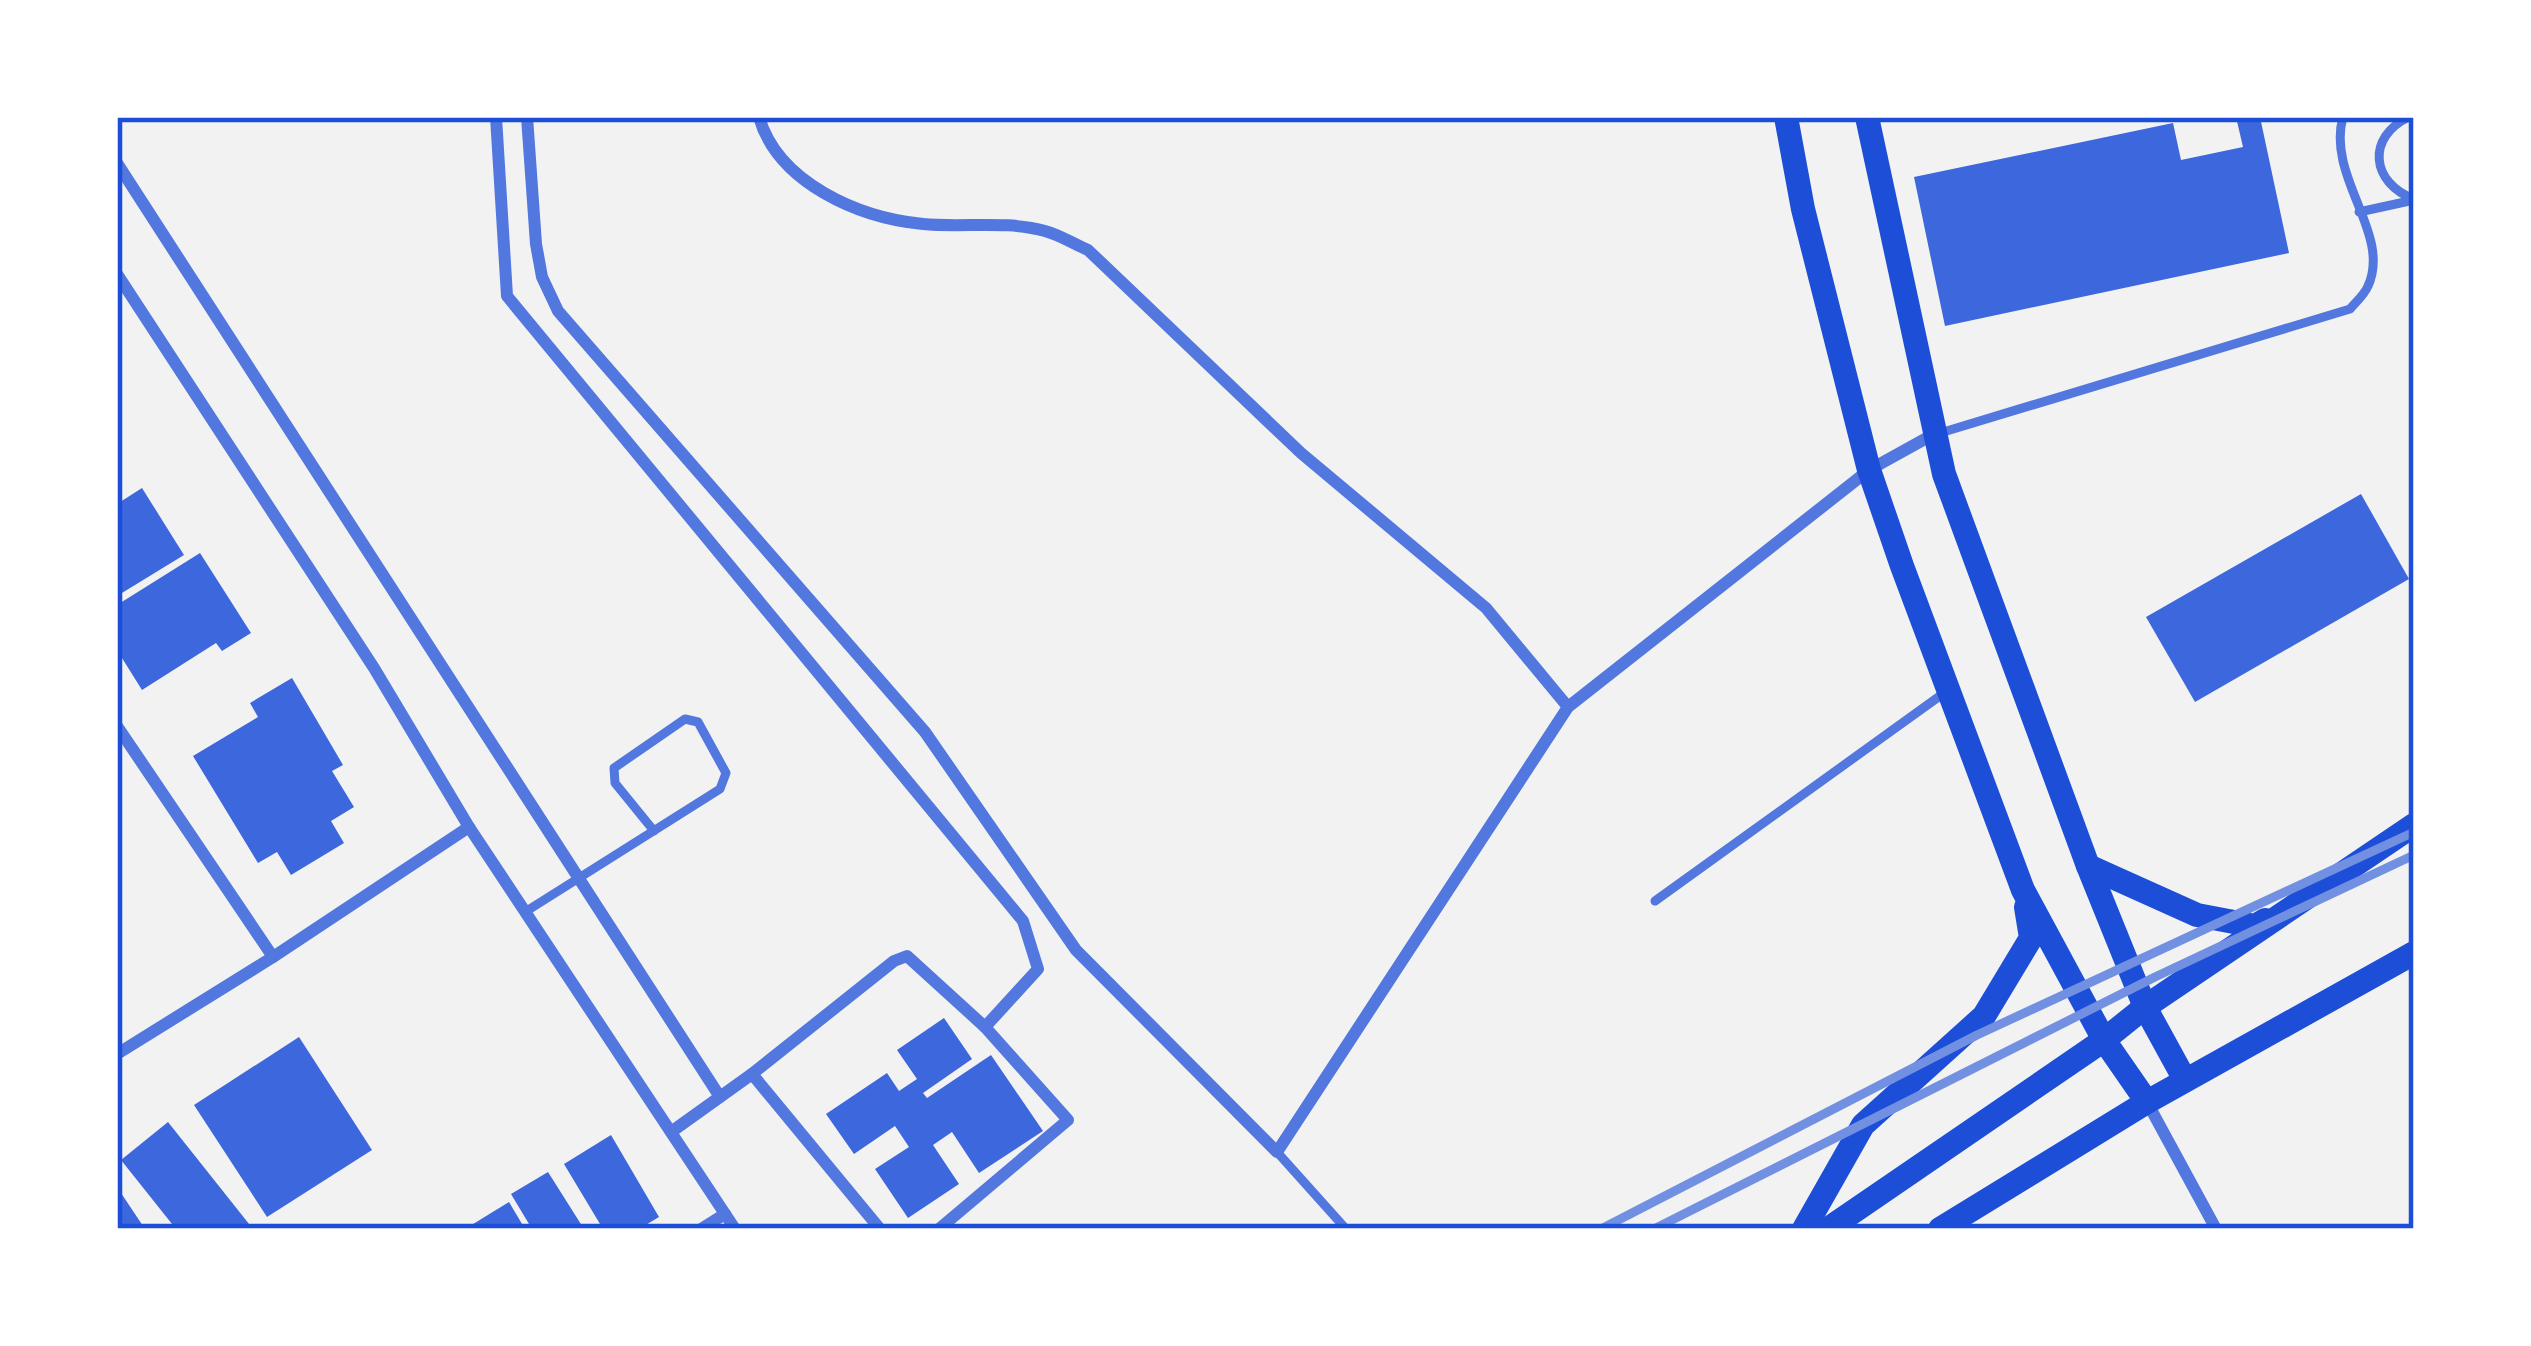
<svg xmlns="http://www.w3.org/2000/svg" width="2531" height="1346" font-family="Quicksand,sans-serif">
  <rect width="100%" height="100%" fill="#f2f2f2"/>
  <g fill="#3d67dc">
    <polygon points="2236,117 2260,117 2289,253 1945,326 1914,177 2173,123 2181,160 2243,147"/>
    <polygon points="142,488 184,555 117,596 117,504"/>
    <polygon points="2361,494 2409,579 2195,702 2146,617"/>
    <polygon points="200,553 251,633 222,651 216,643 142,690 117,650 117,605"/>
    <polygon points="292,678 343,765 332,771 354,807 331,821 344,843 291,875 277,852 258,863 193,756 258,717 250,703"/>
    <polygon points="944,1018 972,1059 923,1093 927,1098 991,1055 1043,1131 979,1173 952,1132 933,1145 959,1184 908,1218 875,1169 909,1147 895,1126 854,1154 826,1114 887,1073 899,1091 917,1079 897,1050"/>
    <polygon points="299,1037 372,1150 267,1217 194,1105"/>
    <polygon points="168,1122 253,1229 176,1229 121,1160"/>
    <polygon points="611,1135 659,1217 639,1229 603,1229 564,1164"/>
    <polygon points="548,1172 584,1229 532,1229 511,1194"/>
    <polygon points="117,1187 145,1229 117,1229"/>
    <polygon points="509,1202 525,1229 465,1229"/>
  </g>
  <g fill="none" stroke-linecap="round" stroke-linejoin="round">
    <g stroke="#5277de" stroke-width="9">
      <path d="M2409 117C2366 137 2371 183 2414 199"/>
      <polyline points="2359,212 2414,200"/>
      <path d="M1940 433 2350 309C2356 302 2365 294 2368 286 2392 234 2326 177 2343 117"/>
      <polyline points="1655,901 1944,693"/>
      <polyline points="525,912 720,789 726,773 698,722 685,719 614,768 615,783 654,831"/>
      <polyline points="1277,1152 1346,1229"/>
    </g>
    <g stroke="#5277de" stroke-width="12">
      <polyline points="496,117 507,296 1023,921 1038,969 985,1027"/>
      <polyline points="527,117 536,244 542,277 558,311 925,732 1076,950 1277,1152 1568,707 1869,470 1934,434"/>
      <path d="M759 117C778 183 859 218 923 224 963 228 1006 220 1045 231 1060 235 1074 244 1088 250L1301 453 1486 608 1568 707"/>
      <polyline points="117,163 720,1097"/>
      <polyline points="117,274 374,668 469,827 735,1229"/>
      <polyline points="117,726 273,957"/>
      <polyline points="117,1054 273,957 469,827"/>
      <polyline points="752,1074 880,1229"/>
      <polyline points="2147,1102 2216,1229"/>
      <polyline points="671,1132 752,1074 894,961 907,956 985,1027 1068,1120 939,1229"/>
      <polyline points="701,1229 725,1214"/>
    </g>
    <g stroke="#1d4ed8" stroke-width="24">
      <polyline points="1786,117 1803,209 1869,470 1902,566 2023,890 2104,1040 2147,1102"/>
      <polyline points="1867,117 1944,474 2088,866 2145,1007 2185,1080"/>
      <polyline points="2088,866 2197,915 2255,926 2265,920"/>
      <polyline points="1804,1229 1863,1125 1984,1016 2031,938 2026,907"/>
      <polyline points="1828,1229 2104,1040 2145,1007 2414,825"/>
      <polyline points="1940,1229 2147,1102 2414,953"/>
    </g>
    <g stroke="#7290e2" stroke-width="9">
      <polyline points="1601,1229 1977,1035 2414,832"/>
      <polyline points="1654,1229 2155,977 2414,855"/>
    </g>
  </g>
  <rect width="2531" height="1346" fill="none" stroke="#ffffff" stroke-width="240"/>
  <rect x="120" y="120" width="2291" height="1106" fill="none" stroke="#1d4ed8" stroke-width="4.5"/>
</svg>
